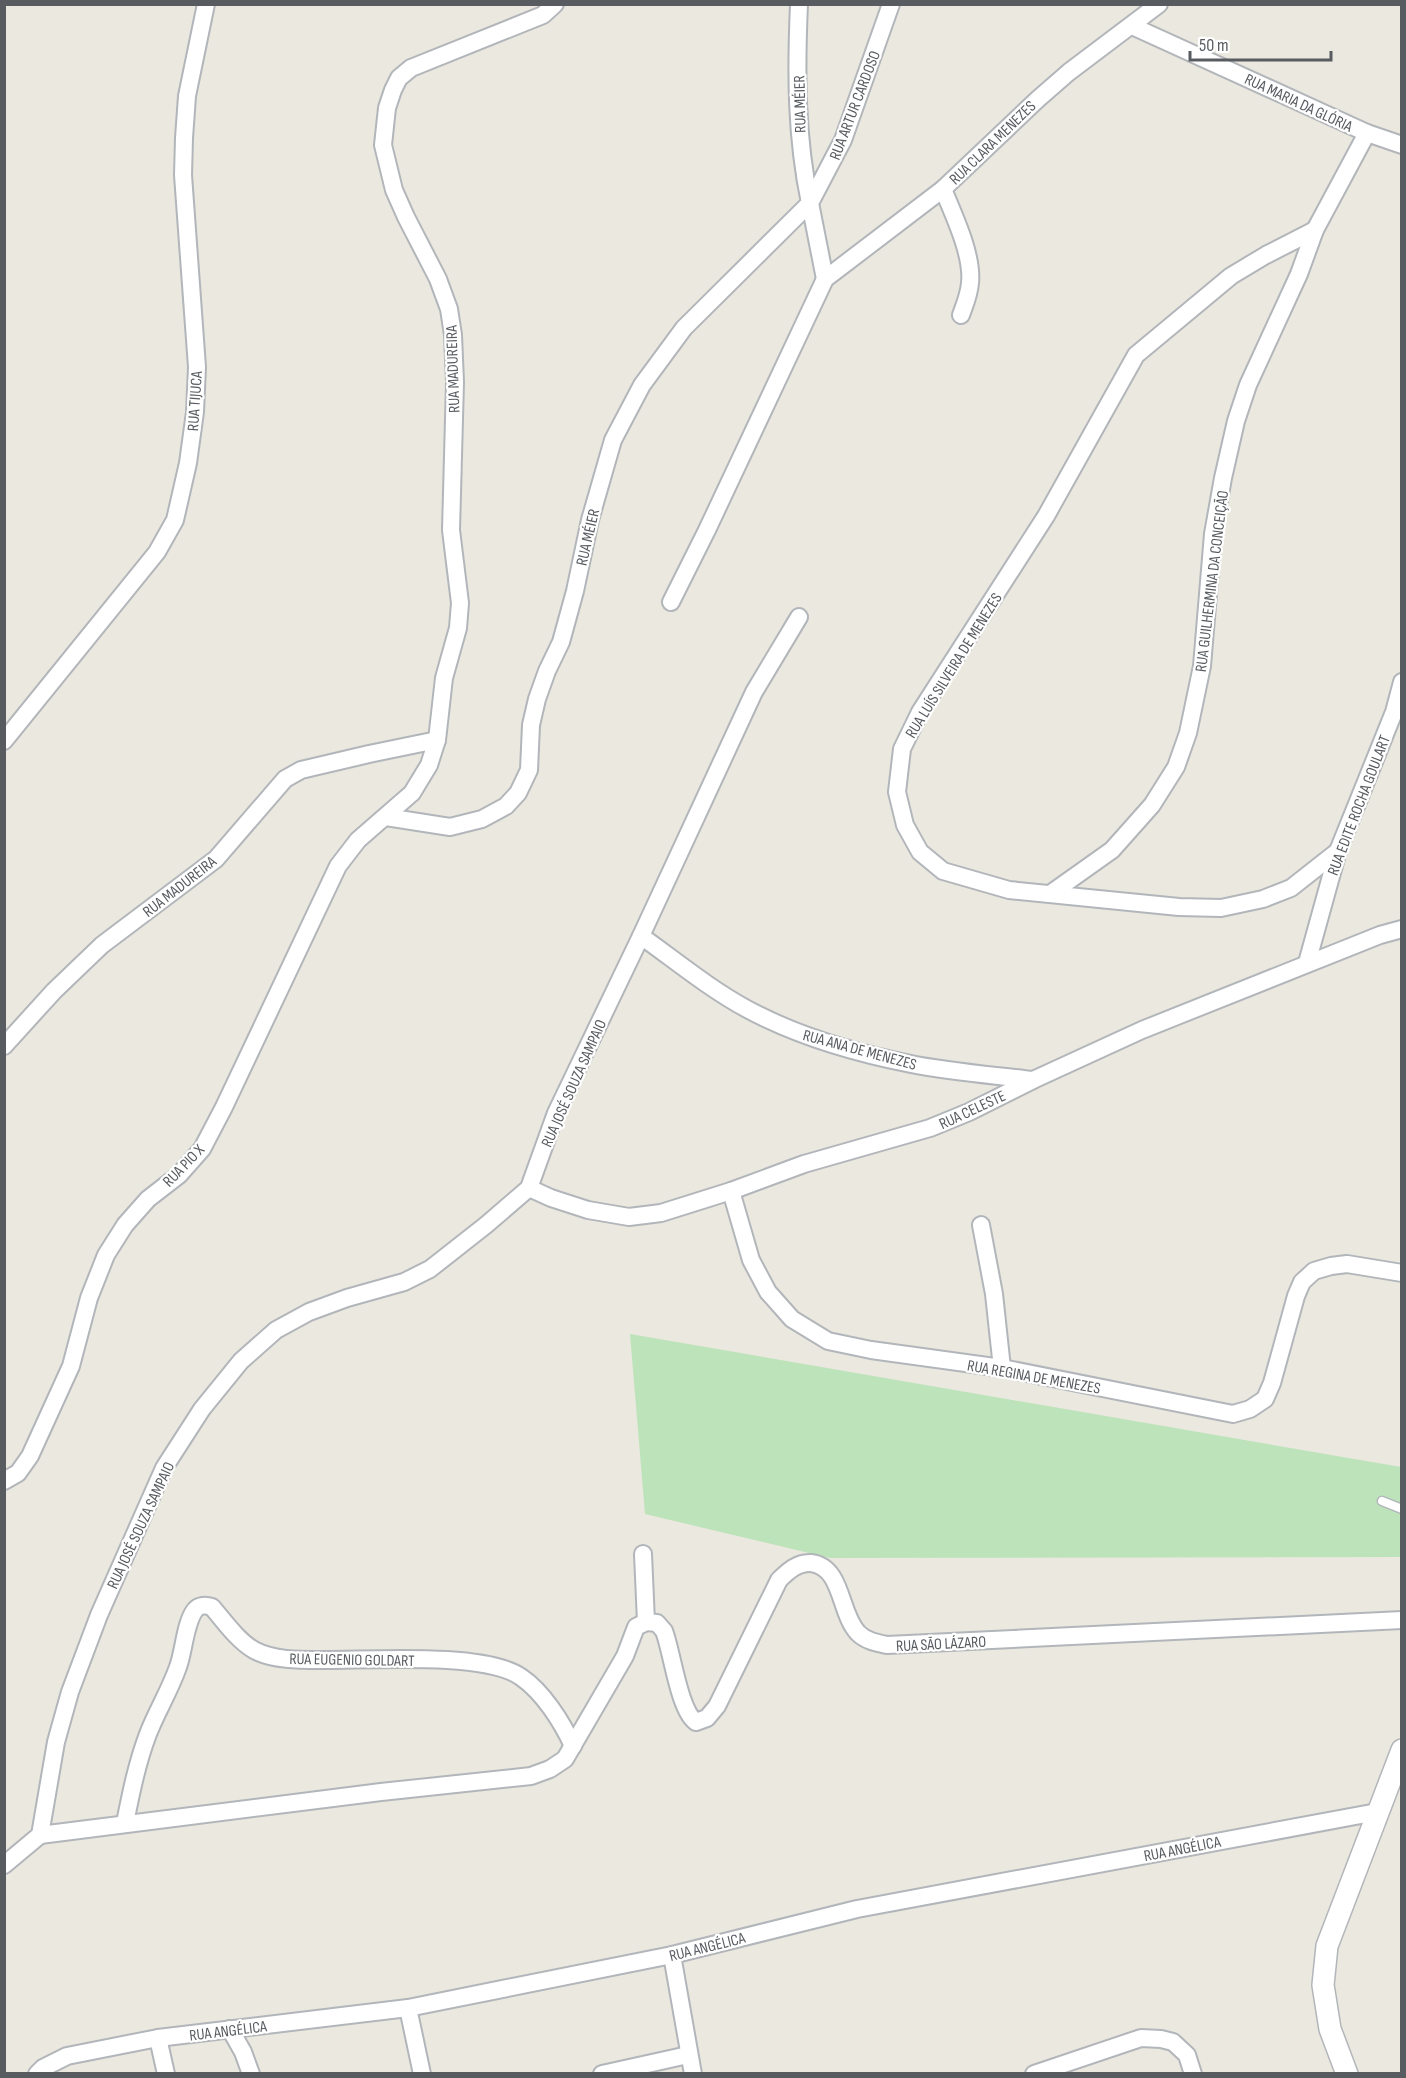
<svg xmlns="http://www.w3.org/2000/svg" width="1406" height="2078" font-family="'Sofia Sans Condensed',sans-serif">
  <rect width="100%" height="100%" fill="#ebe8df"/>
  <polygon fill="#bde3ba" points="630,1334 1401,1467 1401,1557 830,1558 645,1514"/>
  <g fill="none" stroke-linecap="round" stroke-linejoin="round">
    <g stroke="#b2b6ba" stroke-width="11">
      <polyline id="service" points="1382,1501 1402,1509"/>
    </g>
    <g stroke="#b2b6ba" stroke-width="20">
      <g id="minor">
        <polyline points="1132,26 1367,133 1402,145"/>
        <path d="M943 189C954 216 973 255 970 283 969 295 965 304 961 315"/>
        <polyline points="1315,230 1266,255 1231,276 1136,355 1046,516 920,712 902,749 897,792 905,825 920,852 943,871 1009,890 1179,907 1221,908 1263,899 1291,888 1338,851"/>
        <polyline points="825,279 810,203 843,140 891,4"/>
        <polyline points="671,602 707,530 825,279 943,189 1038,99 1069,72 1159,4"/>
        <polyline points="4,741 157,552 175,520 188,463 195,412 197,367 183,175 184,138 187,96 206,4"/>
        <path d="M386 817 450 827 482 819 506 806 518 793 529 770 531 725 537 699 547 671 561 642 575 591 590 520 613 440 642 385 684 328 810 203C796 137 796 72 799 4"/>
        <polyline points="1050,894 1112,850 1152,805 1176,767 1188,733 1202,666 1213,534 1223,478 1236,421 1248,385 1299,274 1315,230 1367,133"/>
        <path d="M641 936C676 961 710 989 747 1009 797 1036 855 1053 911 1064 951 1072 992 1075 1033 1080"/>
        <polyline points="1307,963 1338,851 1394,712 1402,682"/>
        <polyline points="4,1046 54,991 102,945 216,859 285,779 301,770 369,754 437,740"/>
        <polyline points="529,1188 551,1198 588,1210 629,1217 661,1213 731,1191 804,1164 930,1128 969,1112 1033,1080 1142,1030 1380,935 1402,929"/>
        <polyline points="731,1191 751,1260 768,1292 792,1319 828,1341 871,1350 1002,1368 1233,1414 1250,1409 1265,1399 1272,1383 1296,1296 1302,1282 1314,1271 1331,1266 1347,1264 1402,1273"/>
        <polyline points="981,1225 994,1294 1002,1368"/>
        <polyline points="4,1481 18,1473 30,1456 71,1366 89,1298 106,1255 125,1225 148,1199 179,1175 202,1149 224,1107 338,866 358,840 412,793 429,765 437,740 444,678 458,628 460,603 451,530 455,382 453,335 449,309 438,279 406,217 394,190 383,145 387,108 393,90 399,78 411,68 543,15 555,4"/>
        <path d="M643 1554 646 1622 657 1623 664 1631C672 1651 679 1711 696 1722L707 1718 717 1706 779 1580C788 1571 798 1562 811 1563 843 1567 839 1613 858 1633 866 1641 877 1643 887 1645L1402 1620"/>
        <path d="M125 1823C131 1793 137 1763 148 1734 157 1711 170 1690 178 1667 184 1651 185 1623 195 1610 199 1605 206 1605 212 1607 224 1621 238 1641 254 1650 274 1661 304 1660 326 1660 372 1660 486 1652 521 1677 543 1692 562 1722 573 1746"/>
        <polyline points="40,1835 381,1792 531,1776 550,1769 565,1759 625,1656 636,1627 646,1622"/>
        <polyline points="4,1865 40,1835 56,1742 70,1692 99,1615 164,1468 202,1409 241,1361 276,1330 309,1312 347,1298 404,1282 430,1269 486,1225 529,1188 556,1113 641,936 754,692 799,617"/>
        <polyline points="672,1955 693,2074"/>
        <polyline points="408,2008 422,2074"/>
        <polyline points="230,2029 243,2052 251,2074"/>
        <polyline points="158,2038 166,2074"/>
        <polyline points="37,2074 43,2068 67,2056 158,2038 408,2008 672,1955 857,1909 1377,1812"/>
        <polyline points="602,2074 688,2055"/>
        <polyline points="1034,2074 1141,2038 1161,2039 1173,2042 1187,2055 1193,2074"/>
      </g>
    </g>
    <g stroke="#b2b6ba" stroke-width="24">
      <polyline id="tertiary" points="1347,2074 1330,2029 1323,1985 1327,1946 1402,1750"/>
    </g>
    <use href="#service" stroke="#fff" stroke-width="8"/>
    <use href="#minor" stroke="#fff" stroke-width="16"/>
    <use href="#tertiary" stroke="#fff" stroke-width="21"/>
  </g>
  <g text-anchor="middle" stroke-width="4.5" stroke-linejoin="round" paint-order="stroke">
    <g font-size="16" fill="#585c60" stroke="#fff">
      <text transform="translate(1299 102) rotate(25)" y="6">RUA MARIA DA GLÓRIA</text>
      <text transform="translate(799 104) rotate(-91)" y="6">RUA MÉIER</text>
      <text transform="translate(854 105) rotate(-69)" y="6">RUA ARTUR CARDOSO</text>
      <text transform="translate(992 142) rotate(-44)" y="6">RUA CLARA MENEZES</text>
      <text transform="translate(452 369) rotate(-92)" y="6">RUA MADUREIRA</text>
      <text transform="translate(194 401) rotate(-86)" y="6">RUA TIJUCA</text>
      <text transform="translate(587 537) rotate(-77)" y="6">RUA MÉIER</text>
      <text transform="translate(1211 581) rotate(-83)" y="6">RUA GUILHERMINA DA CONCEIÇÃO</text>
      <text transform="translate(953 665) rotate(-58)" y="6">RUA LUÍS SILVEIRA DE MENEZES</text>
      <text transform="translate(1358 805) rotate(-69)" y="6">RUA EDITE ROCHA GOULART</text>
      <text transform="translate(179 886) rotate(-38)" y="6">RUA MADUREIRA</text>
      <text transform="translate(860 1049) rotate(15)" y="6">RUA ANA DE MENEZES</text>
      <text transform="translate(573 1083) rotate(-66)" y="6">RUA JOSÉ SOUZA SAMPAIO</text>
      <text transform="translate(972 1109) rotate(-25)" y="6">RUA CELESTE</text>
      <text transform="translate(183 1165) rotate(-46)" y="6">RUA PIO X</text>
      <text transform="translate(1034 1376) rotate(10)" y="6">RUA REGINA DE MENEZES</text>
      <text transform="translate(140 1525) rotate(-65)" y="6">RUA JOSÉ SOUZA SAMPAIO</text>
      <text transform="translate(941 1643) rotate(-3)" y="6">RUA SÃO LÁZARO</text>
      <text transform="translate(352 1659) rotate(1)" y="6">RUA EUGENIO GOLDART</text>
      <text transform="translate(1182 1848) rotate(-11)" y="6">RUA ANGÉLICA</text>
      <text transform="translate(707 1946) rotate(-14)" y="6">RUA ANGÉLICA</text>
      <text transform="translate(228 2030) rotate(-7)" y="6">RUA ANGÉLICA</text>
    </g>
  </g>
  <rect width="1406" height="2078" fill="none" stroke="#585c60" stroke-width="12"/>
  <path d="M1190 51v9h141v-9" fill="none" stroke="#585c60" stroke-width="3"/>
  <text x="1199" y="51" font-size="18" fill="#585c60" stroke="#ffffff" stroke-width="4.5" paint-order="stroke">50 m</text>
</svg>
